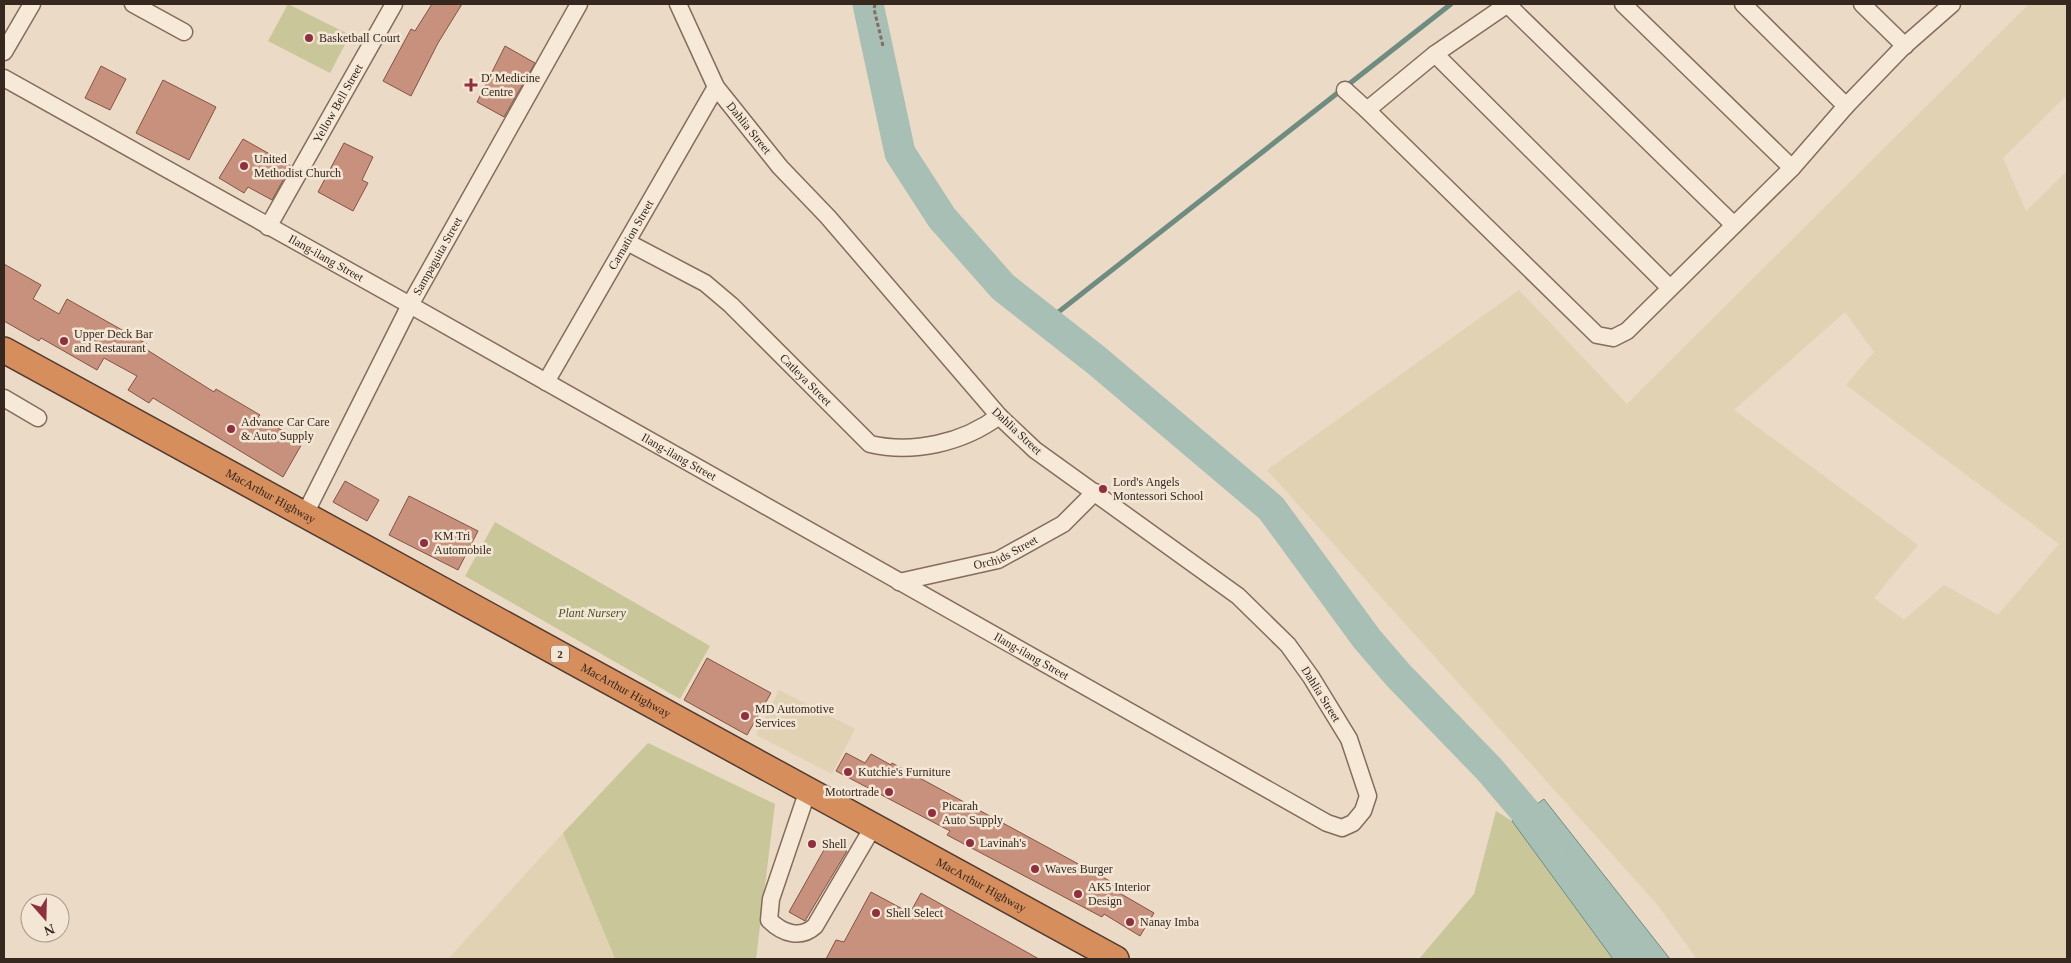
<svg xmlns="http://www.w3.org/2000/svg" width="2071" height="963" font-family="Georgia,serif">
  <rect width="100%" height="100%" fill="#ebdac5"/>
  <g fill="#e0d2b3" fill-rule="evenodd">
    <path d="M2029 4H2067V95L2003 158 2026 211 2067 171V959H1697L1656 903 1267 470 1519 290 1627 404ZM1845 312 1874 352 1846 385 2059 544 1998 615 1944 585 1904 620 1874 598 1918 545 1734 410Z"/>
    <polygon points="779,690 855,729 832,774 756,735"/>
    <polygon points="563,833 615,959 448,959"/>
  </g>
  <g fill="#c9c79a">
    <polygon points="288,4 350,35 330,73 268,41"/>
    <polygon points="495,522 710,646 680,699 465,576"/>
    <polygon points="648,743 775,804 756,959 615,959 563,833"/>
    <polygon points="1496,811 1512,821 1613,959 1419,959 1474,894"/>
  </g>
  <polygon fill="#a7bfb4" stroke="#6e8c80" points="1544,799 1670,959 1613,959 1512,821"/>
  <g fill="none" stroke-linecap="round" stroke-linejoin="round">
    <polyline stroke="#6e8c80" stroke-width="5" points="1047,321 1451,4"/>
    <polyline stroke="#a7bfb4" stroke-width="31" points="868,4 900,153 942,218 1003,287 1096,360 1271,508 1367,639 1398,675 1489,769 1553,844"/>
  </g>
  <g fill="#c7917e" stroke="#835344">
    <polygon points="432,4 462,4 438,43 411,96 383,81 411,29 415,31"/>
    <polygon points="505,46 535,63 504,117 477,102"/>
    <polygon points="101,66 126,79 110,110 85,98"/>
    <polygon points="163,80 216,107 189,160 136,133"/>
    <polygon points="243,139 291,166 272,200 248,187 244,193 219,178"/>
    <polygon points="344,143 373,157 362,180 368,183 353,211 318,192"/>
    <polygon points="4,264 41,285 33,299 59,314 67,299 147,344 144,348 214,392 216,389 260,415 258,417 303,442 283,477 153,398 149,403 128,390 137,376 104,358 97,370 41,338 39,341 4,321"/>
    <polygon points="345,481 379,500 367,521 333,502"/>
    <polygon points="409,496 478,531 458,570 389,535"/>
    <polygon points="707,658 771,693 747,735 684,700"/>
    <polygon points="846,753 865,763 871,754 891,765 892,763 1119,886 1116,891 1154,913 1140,936 1104,914 1102,917 947,835 950,831 836,771"/>
    <polygon points="829,841 847,851 805,921 789,912"/>
    <polygon points="871,892 910,913 921,893 1039,959 826,959 836,940 844,942"/>
  </g>
  <g fill="none" stroke-linecap="round" stroke-linejoin="round">
    <g stroke="#856c5c" stroke-width="19">
      <g id="minor">
        <polyline points="133,4 184,32"/>
        <polyline points="1507,4 1734,225"/>
        <polyline points="1623,4 1792,168"/>
        <polyline points="1743,4 1846,106"/>
        <polyline points="1862,4 1905,46"/>
        <polyline points="4,52 32,4"/>
        <polyline points="1435,54 1669,287"/>
        <path id="s1" d="M4 78 410 305 1327 823 1342 828 1353 823 1363 811 1368 796 1349 739 1311 677 1288 645 1238 596 1035 450 999 416 828 217 780 167 716 87 678 4"/>
        <polyline points="1345,90 1367,110 1597,335 1613,338 1627,331 1792,168 1846,106 1903,47 1952,4"/>
        <polyline points="1367,110 1435,54 1508,4"/>
        <path id="s2" d="M268 227 394 4"/>
        <path id="s3" d="M627 242 705 283 731 305 870 444C913 454 963 443 999 416"/>
        <path id="s4" d="M546 382 716 87"/>
        <polyline points="4,398 38,418"/>
        <path id="s5" d="M305 514 410 305 579 4"/>
        <path id="s6" d="M899 582 998 560 1063 524 1095 492"/>
        <path d="M808 790 771 899 769 920C783 934 801 939 815 926L873 827"/>
      </g>
    </g>
    <g stroke="#533b30" stroke-width="28">
      <g id="highway">
        <path id="s7" d="M4 350 1116 959"/>
      </g>
    </g>
    <polyline stroke="#856c5c" stroke-width="3" stroke-dasharray="4 2.5" stroke-linecap="butt" points="875,4 874,9 883,46"/>
    <use href="#minor" stroke="#f6e9d8" stroke-width="16"/>
    <use href="#highway" stroke="#d58e5c" stroke-width="25"/>
  </g>
  <g fill="#90303f" stroke="#f3e6d4" stroke-width="2">
    <circle cx="309" cy="38" r="5"/>
    <path d="M468.5 77.5h5v5h5v5h-5v5h-5v-5h-5v-5h5z"/>
    <circle cx="244" cy="166" r="5"/>
    <circle cx="64" cy="341" r="5"/>
    <circle cx="231" cy="429" r="5"/>
    <circle cx="1103" cy="489" r="5"/>
    <circle cx="424" cy="543" r="5"/>
    <circle cx="745" cy="716" r="5"/>
    <circle cx="848" cy="772" r="5"/>
    <circle cx="889" cy="792" r="5"/>
    <circle cx="932" cy="813" r="5"/>
    <circle cx="970" cy="843" r="5"/>
    <circle cx="812" cy="844" r="5"/>
    <circle cx="1035" cy="869" r="5"/>
    <circle cx="1078" cy="894" r="5"/>
    <circle cx="876" cy="913" r="5"/>
    <circle cx="1130" cy="922" r="5"/>
  </g>
  <g text-anchor="middle" stroke-width="5" stroke-linejoin="round" paint-order="stroke">
    <rect fill="#f3e6d4" stroke="#6f6055" stroke-width="1" x="551" y="645.5" width="18" height="17" rx="4"/>
    <g font-size="11" font-weight="bold" fill="#36271f">
      <text x="560" y="658">2</text>
    </g>
    <g font-size="12" fill="#36271f" stroke="#f3e6d4" text-anchor="start">
      <text x="319" y="42">Basketball Court</text>
      <text x="481" y="82">D' Medicine<tspan x="481" dy="14">Centre</tspan></text>
      <text x="254" y="163">United<tspan x="254" dy="14">Methodist Church</tspan></text>
      <text x="74" y="338">Upper Deck Bar<tspan x="74" dy="14">and Restaurant</tspan></text>
      <text x="241" y="426">Advance Car Care<tspan x="241" dy="14">&amp; Auto Supply</tspan></text>
      <text x="1113" y="486">Lord's Angels<tspan x="1113" dy="14">Montessori School</tspan></text>
      <text x="434" y="540">KM Tri<tspan x="434" dy="14">Automobile</tspan></text>
      <text x="755" y="713">MD Automotive<tspan x="755" dy="14">Services</tspan></text>
      <text x="858" y="776">Kutchie's Furniture</text>
      <text x="879" y="796" text-anchor="end">Motortrade</text>
      <text x="942" y="810">Picarah<tspan x="942" dy="14">Auto Supply</tspan></text>
      <text x="980" y="847">Lavinah's</text>
      <text x="822" y="848">Shell</text>
      <text x="1045" y="873">Waves Burger</text>
      <text x="1088" y="891">AK5 Interior<tspan x="1088" dy="14">Design</tspan></text>
      <text x="886" y="917">Shell Select</text>
      <text x="1140" y="926">Nanay Imba</text>
    </g>
    <g font-size="12" fill="#36271f" stroke="#f3e6d4">
      <text dy="4" stroke="none"><textPath href="#s2" startOffset="142">Yellow Bell Street</textPath></text>
      <text transform="translate(749 128) rotate(51)" y="4">Dahlia Street</text>
      <text dy="4" stroke="none"><textPath href="#s4" startOffset="170">Carnation Street</textPath></text>
      <text dy="4" stroke="none"><textPath href="#s5" startOffset="290">Sampaguita Street</textPath></text>
      <text dy="4" stroke="none"><textPath href="#s1" startOffset="369">Ilang-ilang Street</textPath></text>
      <text dy="4" stroke="none"><textPath href="#s3" startOffset="228">Catleya Street</textPath></text>
      <text transform="translate(1017 431) rotate(43)" y="4">Dahlia Street</text>
      <text dy="4" stroke="none"><textPath href="#s1" startOffset="774">Ilang-ilang Street</textPath></text>
      <text dy="4" stroke="none"><textPath href="#s7" startOffset="304">MacArthur Highway</textPath></text>
      <text dy="4" stroke="none"><textPath href="#s6" startOffset="111">Orchids Street</textPath></text>
      <text dy="4" stroke="none"><textPath href="#s1" startOffset="1179">Ilang-ilang Street</textPath></text>
      <text dy="4" stroke="none"><textPath href="#s7" startOffset="709">MacArthur Highway</textPath></text>
      <text transform="translate(1321 694) rotate(58)" y="4">Dahlia Street</text>
      <text dy="4" stroke="none"><textPath href="#s7" startOffset="1114">MacArthur Highway</textPath></text>
    </g>
    <g font-size="12" font-style="italic" fill="#4d5127" stroke="#f3e6d4">
      <text x="592" y="617">Plant Nursery</text>
    </g>
  </g>
  <rect width="2071" height="963" fill="none" stroke="#36271f" stroke-width="10"/>
  <g transform="translate(45 918) rotate(160)"><circle r="24" fill="#f3e6d4" stroke="#a79a8c"/>
  <path d="M0-4L9 19L0 12L-9 19Z" fill="#90303f"/>
  <text y="-8" font-size="14" font-weight="bold" text-anchor="middle" fill="#36271f">N</text>
  </g>
</svg>
